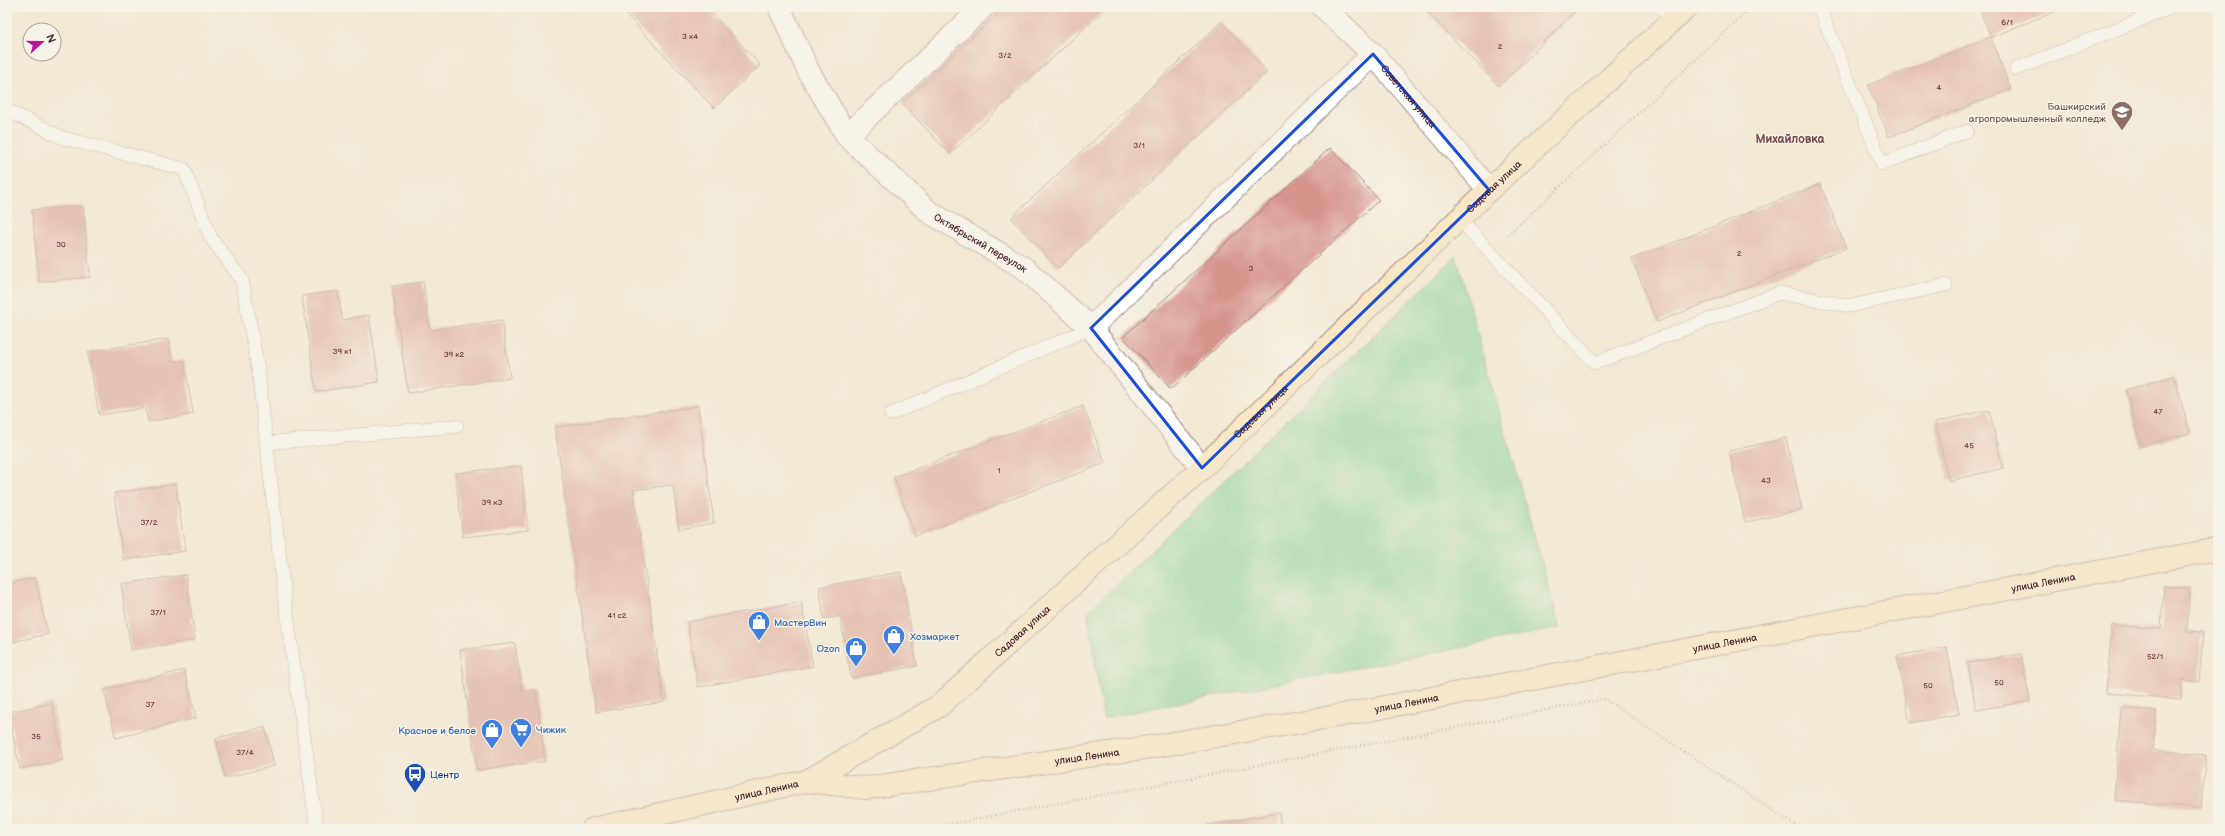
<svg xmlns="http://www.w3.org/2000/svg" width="2225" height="836" font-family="'Balsamiq Sans',sans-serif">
  <rect width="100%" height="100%" fill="#f7f3e8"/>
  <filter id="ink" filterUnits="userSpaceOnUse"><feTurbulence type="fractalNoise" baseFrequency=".025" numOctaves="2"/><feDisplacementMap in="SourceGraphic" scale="8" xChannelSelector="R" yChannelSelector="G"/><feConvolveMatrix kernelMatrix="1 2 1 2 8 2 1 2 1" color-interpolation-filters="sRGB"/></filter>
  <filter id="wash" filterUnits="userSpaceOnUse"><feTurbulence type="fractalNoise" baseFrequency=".012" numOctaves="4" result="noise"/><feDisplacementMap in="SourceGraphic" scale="16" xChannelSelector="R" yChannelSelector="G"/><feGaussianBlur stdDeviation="0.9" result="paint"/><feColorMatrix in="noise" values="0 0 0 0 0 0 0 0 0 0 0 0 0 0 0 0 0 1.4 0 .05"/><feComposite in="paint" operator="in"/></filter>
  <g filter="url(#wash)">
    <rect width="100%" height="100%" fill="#f3ead5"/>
    <polygon fill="#7ad398" stroke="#627962" points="1456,256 1560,628 1103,718 1088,612"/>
    <g id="blocks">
      <g fill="#d6948d">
        <polygon points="619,7 706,7 760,65 714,108"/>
        <polygon points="1004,7 1107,7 950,154 902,103"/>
        <polygon points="1422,7 1580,7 1499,86"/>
        <polygon points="1979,7 2067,7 1991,37"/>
        <polygon points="1221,22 1267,72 1058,268 1011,218"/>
        <polygon points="1991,37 2011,89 1889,137 1868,85"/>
        <polygon points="1330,148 1379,200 1171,389 1123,337"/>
        <polygon points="1820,184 1846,248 1657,322 1632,259"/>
        <polygon points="83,206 90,277 39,282 32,210"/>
        <polygon points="423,282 430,330 502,320 510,378 408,393 392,286"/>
        <polygon points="338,291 342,320 369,315 379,382 316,392 302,296"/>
        <polygon points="168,339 172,362 184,360 193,414 148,422 145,408 99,415 88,352"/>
        <polygon points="2174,376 2190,433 2141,446 2126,390"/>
        <polygon points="698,406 714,523 679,529 673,485 633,490 664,702 596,712 555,427"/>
        <polygon points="1083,406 1105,463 915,536 894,477"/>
        <polygon points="1989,410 2003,468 1949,481 1935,422"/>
        <polygon points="1786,438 1802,510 1745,522 1729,451"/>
        <polygon points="521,466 528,530 463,537 455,473"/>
        <polygon points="176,484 185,551 123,560 114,493"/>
        <polygon points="901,572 917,666 851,678 840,616 824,619 819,587"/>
        <polygon points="186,575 195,640 131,650 121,584"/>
        <polygon points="35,578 48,634 7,643 7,584"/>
        <polygon points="2164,586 2190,588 2187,631 2203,632 2199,682 2182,680 2181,699 2106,693 2112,625 2161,629"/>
        <polygon points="801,602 813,666 698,687 687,622"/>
        <polygon points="515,643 522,691 535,689 545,761 477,770 460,650"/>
        <polygon points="1947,647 1959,714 1910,723 1897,656"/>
        <polygon points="2021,654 2030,701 1976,710 1968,663"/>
        <polygon points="184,670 196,718 116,738 104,690"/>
        <polygon points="52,703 63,760 20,769 8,712"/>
        <polygon points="2121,708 2156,711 2153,750 2206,755 2201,808 2114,800"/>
        <polygon points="265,727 274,766 225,778 216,738"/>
        <polygon points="1279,813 1281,829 1208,829 1207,825"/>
      </g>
    </g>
  </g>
  <g filter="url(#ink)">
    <use href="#blocks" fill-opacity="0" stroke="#9e8480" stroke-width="1"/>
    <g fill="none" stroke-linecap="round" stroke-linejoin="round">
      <g stroke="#9e8480" stroke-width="14">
        <g id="lane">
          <polyline points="1661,7 1673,20"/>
          <polyline points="1819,7 1882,164 1967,131"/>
          <polyline points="2016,69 2173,7"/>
          <polyline points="7,110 63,138 184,169 211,238 242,280 258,369 283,587 317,829"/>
          <polyline points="1459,219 1595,363 1779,293 1850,306 1946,285"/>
          <polyline points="891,414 1091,328"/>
          <polyline points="266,443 457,426"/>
        </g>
      </g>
      <g stroke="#9e8480" stroke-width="24">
        <g id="street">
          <path id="s1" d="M779 7 809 72 847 136 929 212 1024 268 1091 328 1202 468"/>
          <path id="s2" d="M1323 7 1373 54 1489 190"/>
          <polyline points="847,136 983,7"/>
          <polyline points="1091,328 1373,54"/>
        </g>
      </g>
      <g stroke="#9e8480" stroke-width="24">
        <g id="secondary">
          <path id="s3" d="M807 781 939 706 1202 468 1489 190 1687 7"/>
          <path id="s4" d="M593 829 807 781 866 788 1150 747 1337 716 2218 549"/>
        </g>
      </g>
      <g stroke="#9e8480" stroke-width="2.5" stroke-dasharray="1 3" stroke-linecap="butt">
        <polyline points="1508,235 1752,7"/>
        <polyline points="924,829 1605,699 1801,829"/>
      </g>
      <use href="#lane" stroke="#fff" stroke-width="13"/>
      <use href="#street" stroke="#fff" stroke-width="22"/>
      <use href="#secondary" stroke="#fae7c3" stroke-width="22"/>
    </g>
  </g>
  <path d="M0 0H2225V836H0ZM1373 54 1489 190 1202 468 1091 328Z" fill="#f3ead5" fill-opacity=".55" fill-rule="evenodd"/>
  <path fill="none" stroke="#1d4ed8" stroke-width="3" stroke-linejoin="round" d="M1373 54 1489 190 1202 468 1091 328Z"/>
  <defs>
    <g id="university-pin" transform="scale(1.15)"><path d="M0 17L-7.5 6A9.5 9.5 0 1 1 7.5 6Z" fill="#8d6e63" stroke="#f7f3e8"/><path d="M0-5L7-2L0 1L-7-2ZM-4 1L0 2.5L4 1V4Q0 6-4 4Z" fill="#fff"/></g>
    <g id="shop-pin" transform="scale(1.15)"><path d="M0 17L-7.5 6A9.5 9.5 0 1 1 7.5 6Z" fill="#3f7fe0" stroke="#f7f3e8"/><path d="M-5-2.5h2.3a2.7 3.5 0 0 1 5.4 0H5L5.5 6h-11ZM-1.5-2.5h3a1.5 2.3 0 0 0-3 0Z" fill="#fff"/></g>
    <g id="supermarket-pin" transform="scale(1.15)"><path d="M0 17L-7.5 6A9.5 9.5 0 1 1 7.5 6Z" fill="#3f7fe0" stroke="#f7f3e8"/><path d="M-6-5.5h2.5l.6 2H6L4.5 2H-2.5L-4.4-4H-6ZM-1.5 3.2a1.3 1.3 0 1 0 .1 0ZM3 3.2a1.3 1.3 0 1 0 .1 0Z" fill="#fff"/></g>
    <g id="bus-pin" transform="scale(1.15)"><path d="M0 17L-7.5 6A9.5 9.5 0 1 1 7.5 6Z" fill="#1a4fb4" stroke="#f7f3e8"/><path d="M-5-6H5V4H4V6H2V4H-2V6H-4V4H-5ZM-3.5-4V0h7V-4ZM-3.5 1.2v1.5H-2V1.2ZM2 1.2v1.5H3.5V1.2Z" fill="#fff"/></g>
  </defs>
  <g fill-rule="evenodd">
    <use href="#university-pin" x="2122" y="112"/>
    <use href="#shop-pin" x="759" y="622"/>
    <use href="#shop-pin" x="894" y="636"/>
    <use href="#shop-pin" x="856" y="648"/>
    <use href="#supermarket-pin" x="521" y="729"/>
    <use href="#shop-pin" x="492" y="730"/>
    <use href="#bus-pin" x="415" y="774"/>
  </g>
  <g text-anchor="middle" stroke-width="3" stroke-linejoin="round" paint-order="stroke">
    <g font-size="8" fill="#6d3c44">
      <text x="2007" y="25">6/1</text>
      <text x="690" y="39">3 к4</text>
      <text x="1500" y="49">2</text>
      <text x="1005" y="58">3/2</text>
      <text x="1939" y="90">4</text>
      <text x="1139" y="148">3/1</text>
      <text x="61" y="247">30</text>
      <text x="1739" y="256">2</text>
      <text x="1251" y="271">3</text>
      <text x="342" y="354">39 к1</text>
      <text x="454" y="357">39 к2</text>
      <text x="2158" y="414">47</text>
      <text x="1969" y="448">45</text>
      <text x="999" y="473">1</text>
      <text x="1766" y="483">43</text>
      <text x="492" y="505">39 к3</text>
      <text x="149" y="525">37/2</text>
      <text x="158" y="615">37/1</text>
      <text x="617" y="618">41 с2</text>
      <text x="2155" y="659">52/1</text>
      <text x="1999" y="685">50</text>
      <text x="1928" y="688">50</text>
      <text x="150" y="707">37</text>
      <text x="36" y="739">35</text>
      <text x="245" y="755">37/4</text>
    </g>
    <g font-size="10" fill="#4a1f2b" stroke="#f7f3e8">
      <text dy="4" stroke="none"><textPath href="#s2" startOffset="124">Советская улица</textPath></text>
      <text dy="4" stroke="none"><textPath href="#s3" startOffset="912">Садовая улица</textPath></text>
      <text dy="4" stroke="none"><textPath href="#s1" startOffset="318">Октябрьский переулок</textPath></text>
      <text dy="4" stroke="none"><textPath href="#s3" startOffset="588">Садовая улица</textPath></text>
      <text dy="4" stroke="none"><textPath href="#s4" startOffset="1474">улица Ленина</textPath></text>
      <text dy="4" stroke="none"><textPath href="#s3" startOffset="264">Садовая улица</textPath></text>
      <text dy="4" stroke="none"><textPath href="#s4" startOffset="1150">улица Ленина</textPath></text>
      <text dy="4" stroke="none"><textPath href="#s4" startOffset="826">улица Ленина</textPath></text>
      <text dy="4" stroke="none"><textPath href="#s4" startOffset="502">улица Ленина</textPath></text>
      <text dy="4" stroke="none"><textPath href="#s4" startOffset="178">улица Ленина</textPath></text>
    </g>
    <g font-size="10" fill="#785e54" stroke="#f7f3e8" text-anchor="end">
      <text x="2106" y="110">Башкирский<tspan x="2106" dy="12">агропромышленный колледж</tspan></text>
    </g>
    <g font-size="10" fill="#366cbe" stroke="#f7f3e8" text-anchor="start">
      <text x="774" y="626">МастерВин</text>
      <text x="910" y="640">Хозмаркет</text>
      <text x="840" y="652" text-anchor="end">Ozon</text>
      <text x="536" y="733">Чижик</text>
      <text x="476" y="734" text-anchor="end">Красное и белое</text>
    </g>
    <g font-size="10" fill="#164399" stroke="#f7f3e8" text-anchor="start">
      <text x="430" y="778">Центр</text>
    </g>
    <g font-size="12" font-weight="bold" fill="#7b484d" stroke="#f7f3e8">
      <text x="1790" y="143">Михайловка</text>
    </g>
  </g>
  <rect width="2225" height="836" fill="none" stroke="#f7f3e8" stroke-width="24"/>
  <g transform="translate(42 42) rotate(69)"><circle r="19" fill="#f7f3e8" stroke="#b29e9c"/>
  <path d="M0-3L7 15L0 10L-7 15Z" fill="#b5179e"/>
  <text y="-6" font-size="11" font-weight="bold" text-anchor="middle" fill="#4a1f2b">N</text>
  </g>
</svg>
